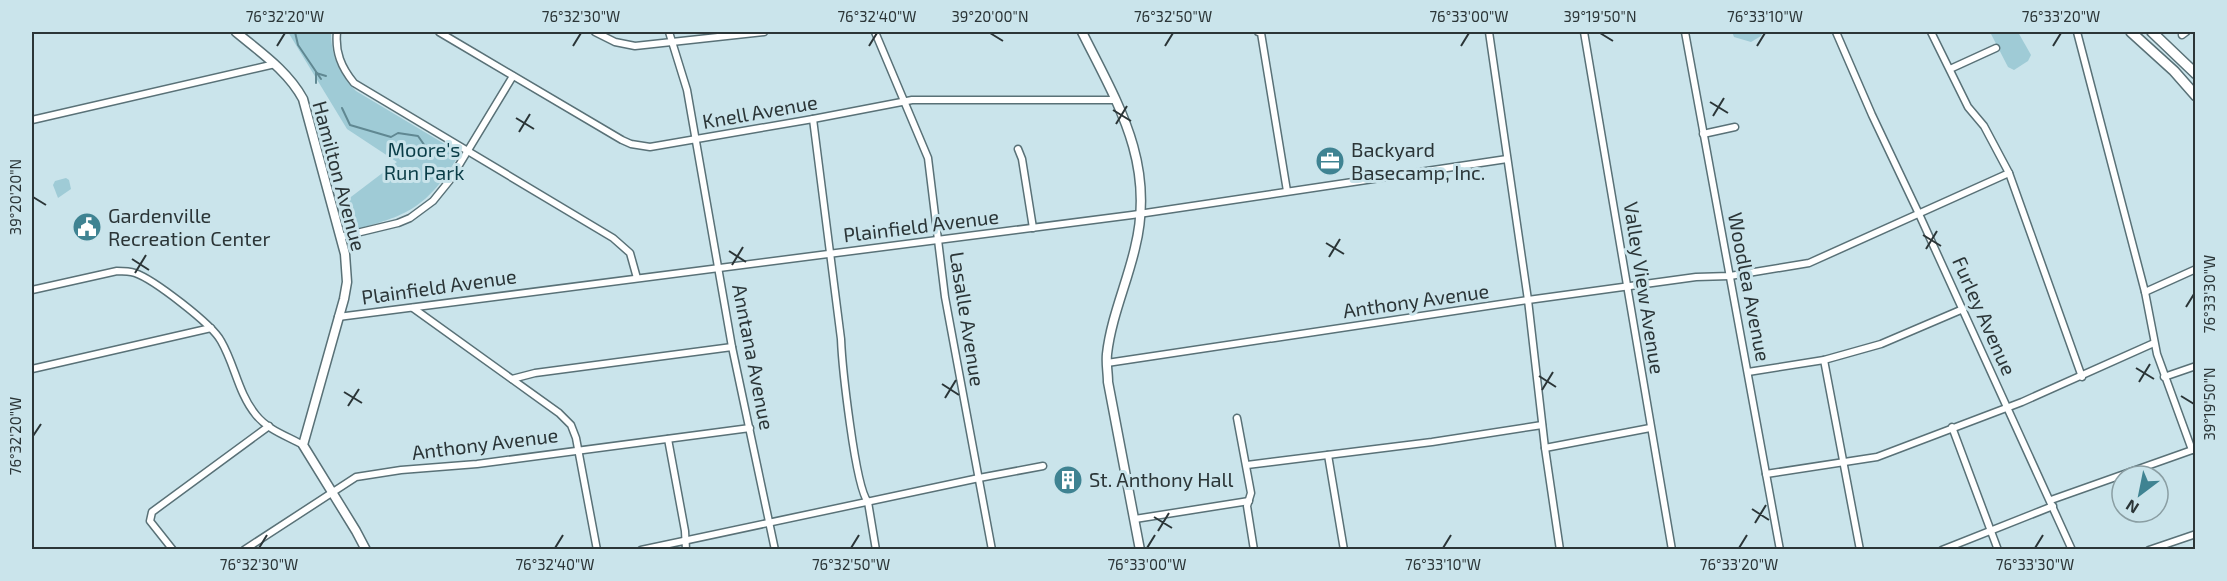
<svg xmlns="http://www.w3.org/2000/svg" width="2227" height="581" font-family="'Exo 2',sans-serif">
  <rect width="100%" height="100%" fill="#cae4eb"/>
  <g fill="#9fcbd6">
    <path d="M288 32H331C331 56 339 73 356 91L458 152 459 155C427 208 408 216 349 231L346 230 339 206 397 162 347 129Z"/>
    <polygon points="1732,32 1763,32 1761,36 1751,42 1734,37"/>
    <polygon points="1990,32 2018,32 2031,55 2028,61 2014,70 2008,67"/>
    <polygon points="66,178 69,180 71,189 58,198 53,185 55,181"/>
  </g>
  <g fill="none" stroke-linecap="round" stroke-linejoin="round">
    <g stroke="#608892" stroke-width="2">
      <polyline points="295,32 298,45 321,79"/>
      <polyline points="316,73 326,76"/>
      <polyline points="316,83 316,73"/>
      <polyline points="342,108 350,125 391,137 398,133 418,136 425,146 436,152"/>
    </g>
    <g stroke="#597177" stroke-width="9">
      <g id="street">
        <path d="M337 32C335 52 341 67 354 83L613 238 630 253 637 278"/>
        <polyline points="439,32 622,140 631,144 650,147 813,119 912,100 1116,100"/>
        <polyline points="595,32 615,42 635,46 764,32"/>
        <polyline points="669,32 687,90 732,347 775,550"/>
        <polyline points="875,32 928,158 945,297 992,550"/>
        <polyline points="1258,32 1261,33 1287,191"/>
        <polyline points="1489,32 1528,300 1545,448 1560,550"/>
        <polyline points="1584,32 1672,550"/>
        <polyline points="1685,32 1780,550"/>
        <polyline points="1836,32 1872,115 1919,214 2072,550"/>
        <polyline points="1931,32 1968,107 1984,126 2009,173 2082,377"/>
        <polyline points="2077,32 2145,292 2157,354 2192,450"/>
        <polyline points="2182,35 2186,32"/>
        <polyline points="1950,69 1996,48"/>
        <path d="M813 119 841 339C842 364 855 487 868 502L876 550"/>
        <polyline points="32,120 275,64"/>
        <polyline points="1703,134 1735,127"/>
        <polyline points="1018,149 1022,159 1033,228"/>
        <polyline points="340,237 398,223 410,218 433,201 450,180 513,76"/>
        <path d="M32 290 117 271C123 271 129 271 135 273 153 279 212 324 221 341 235 365 238 393 256 415 268 430 287 436 303 445"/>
        <polyline points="2145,292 2196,269"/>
        <polyline points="413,308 559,413 571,425 576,438 597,550"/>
        <polyline points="338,317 1132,215 1507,159"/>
        <polyline points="1824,360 1860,550"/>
        <polyline points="1107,363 1528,300 1696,277 1730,276 1809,263 2009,173"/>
        <polyline points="32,369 211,328"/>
        <polyline points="1748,372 1824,360 1881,344 1963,309"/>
        <polyline points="2164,377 2196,366"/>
        <polyline points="512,379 535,373 732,347"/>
        <polyline points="1237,418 1251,493 1247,506 1254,550"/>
        <polyline points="1952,427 1998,550"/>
        <polyline points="668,439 685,531 686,550"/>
        <polyline points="1545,448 1650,428"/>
        <polyline points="1328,455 1344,550"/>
        <polyline points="1247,465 1432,442 1542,425"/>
        <polyline points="1766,474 1877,457 2022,402 2154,343"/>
        <polyline points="2051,500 2195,449"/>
        <polyline points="1135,519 1249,501"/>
        <polyline points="173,550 150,521 152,512 269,426"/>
        <polyline points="244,550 356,477 401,470 477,464 750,428"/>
        <polyline points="641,550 979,478 1043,466"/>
        <polyline points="1942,550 2053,506"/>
        <polyline points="2149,550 2196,534"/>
      </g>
    </g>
    <g stroke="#597177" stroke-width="11">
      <g id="secondary">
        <path d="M236 32C260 52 288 71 303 99L345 254 347 282 344 299 303 445 356 531 366 550"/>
        <path d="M1082 32C1118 104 1156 164 1135 248 1127 283 1111 318 1107 354 1106 364 1108 373 1108 382L1140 550"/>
      </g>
    </g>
    <g stroke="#597177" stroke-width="12">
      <g id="primary">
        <polyline points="2131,32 2174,71 2196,96"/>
        <polyline points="2152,32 2196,74"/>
      </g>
    </g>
    <use href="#street" stroke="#fff" stroke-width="6"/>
    <use href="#secondary" stroke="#fff" stroke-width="8"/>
    <use href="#primary" stroke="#fff" stroke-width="9"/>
  </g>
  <path fill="none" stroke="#2b3537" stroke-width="2" d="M990 33 1003 41M1600 33 1613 41M277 46 285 33M573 46 581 33M869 46 877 33M1165 46 1173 33M1461 46 1469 33M1757 46 1765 33M2053 46 2061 33M1710 102 1728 113M1113 110 1131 121M1713 116 1724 98M516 118 534 129M1116 124 1127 106M519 132 530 114M33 197 46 205M1923 235 1941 246M1326 243 1344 254M1926 249 1937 231M729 251 746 262M1329 257 1340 239M132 259 149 270M732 265 743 247M135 273 146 255M2186 307 2194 294M2136 368 2154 379M1539 376 1556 387M2139 382 2150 364M942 384 959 395M1542 390 1553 372M344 392 362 403M2181 396 2194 404M945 398 956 380M348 406 359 389M33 436 41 424M1752 509 1769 520M1154 517 1172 528M1755 523 1766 505M1158 531 1169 513M259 548 267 535M555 548 563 535M851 548 859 535M1147 548 1155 535M1443 548 1451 535M1739 548 1747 535M2035 548 2043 535"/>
  <defs>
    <g id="office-disc" transform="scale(1.5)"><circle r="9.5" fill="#3f8392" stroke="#cae4eb"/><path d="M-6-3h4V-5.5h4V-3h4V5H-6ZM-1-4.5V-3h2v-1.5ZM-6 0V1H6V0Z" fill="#fff"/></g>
    <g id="civic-disc" transform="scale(1.5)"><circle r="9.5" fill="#3f8392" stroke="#cae4eb"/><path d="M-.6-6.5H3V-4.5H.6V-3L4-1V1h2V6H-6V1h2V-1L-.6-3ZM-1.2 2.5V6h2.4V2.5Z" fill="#fff"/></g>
    <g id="building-disc" transform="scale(1.5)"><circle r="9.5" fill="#3f8392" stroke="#cae4eb"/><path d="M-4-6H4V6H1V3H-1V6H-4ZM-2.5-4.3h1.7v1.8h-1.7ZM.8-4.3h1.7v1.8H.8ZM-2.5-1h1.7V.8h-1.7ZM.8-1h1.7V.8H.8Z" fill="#fff"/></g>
  </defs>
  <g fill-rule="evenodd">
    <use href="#office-disc" x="1330" y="161"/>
    <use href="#civic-disc" x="87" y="227"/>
    <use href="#building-disc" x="1068" y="480"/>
  </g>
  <g text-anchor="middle" stroke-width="6" stroke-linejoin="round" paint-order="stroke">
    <g font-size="20" fill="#2b3537" stroke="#cae4eb">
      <text transform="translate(760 112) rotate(-10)" y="7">Knell Avenue</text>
      <text transform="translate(339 176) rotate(75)" y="7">Hamilton Avenue</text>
      <text transform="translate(921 226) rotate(-7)" y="7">Plainfield Avenue</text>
      <text transform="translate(439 287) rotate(-8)" y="7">Plainfield Avenue</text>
      <text transform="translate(1749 287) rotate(79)" y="7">Woodlea Avenue</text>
      <text transform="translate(1644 288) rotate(81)" y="7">Valley View Avenue</text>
      <text transform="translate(1416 301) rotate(-8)" y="7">Anthony Avenue</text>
      <text transform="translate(1984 316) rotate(66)" y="7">Furley Avenue</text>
      <text transform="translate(967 319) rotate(81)" y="7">Lasalle Avenue</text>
      <text transform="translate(753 357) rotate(79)" y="7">Anntana Avenue</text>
      <text transform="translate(485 444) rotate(-7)" y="7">Anthony Avenue</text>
    </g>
    <g font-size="20" fill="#0a3d47" stroke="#cae4eb">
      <text x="424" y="157">Moore's<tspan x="424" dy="23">Run Park</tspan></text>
    </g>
    <g font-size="20" fill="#2b3537" stroke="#cae4eb" text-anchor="start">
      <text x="1351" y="157">Backyard<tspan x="1351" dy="23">Basecamp, Inc.</tspan></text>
      <text x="108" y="223">Gardenville<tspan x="108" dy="23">Recreation Center</tspan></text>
      <text x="1089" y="487">St. Anthony Hall</text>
    </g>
  </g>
  <rect width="2227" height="581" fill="none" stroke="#cae4eb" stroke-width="66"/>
  <g transform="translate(2140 494) rotate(212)"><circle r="28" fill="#cae4eb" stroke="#8a9ea3" stroke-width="1.5"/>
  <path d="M0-4.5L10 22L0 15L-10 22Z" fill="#3f8392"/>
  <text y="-9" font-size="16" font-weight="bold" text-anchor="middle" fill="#2b3537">N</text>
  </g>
  <rect x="33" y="33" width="2161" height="515" fill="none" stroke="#2b3537" stroke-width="2"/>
  <g font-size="15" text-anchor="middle" fill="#2b3537">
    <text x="285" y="22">76°32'20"W</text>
    <text x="581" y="22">76°32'30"W</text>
    <text x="877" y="22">76°32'40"W</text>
    <text x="990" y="22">39°20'00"N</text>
    <text x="1173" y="22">76°32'50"W</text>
    <text x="1469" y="22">76°33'00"W</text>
    <text x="1600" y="22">39°19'50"N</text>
    <text x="1765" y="22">76°33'10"W</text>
    <text x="2061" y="22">76°33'20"W</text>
    <text transform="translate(16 197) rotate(-90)" y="5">39°20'20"N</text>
    <text transform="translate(2210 294) rotate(-90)" y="5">76°33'30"W</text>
    <text transform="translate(2210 404) rotate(-90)" y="5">39°19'50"N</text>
    <text transform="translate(16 436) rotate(-90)" y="5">76°32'20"W</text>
    <text x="259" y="570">76°32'30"W</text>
    <text x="555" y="570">76°32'40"W</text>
    <text x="851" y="570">76°32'50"W</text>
    <text x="1147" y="570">76°33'00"W</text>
    <text x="1443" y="570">76°33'10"W</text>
    <text x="1739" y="570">76°33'20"W</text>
    <text x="2035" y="570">76°33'30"W</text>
  </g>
</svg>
